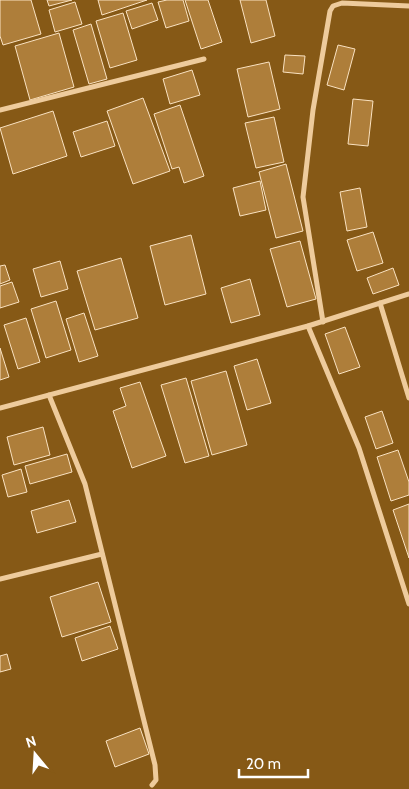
<svg xmlns="http://www.w3.org/2000/svg" width="409" height="789" font-family="Cabin,sans-serif">
  <rect width="100%" height="100%" fill="#865916"/>
  <g fill="#ae7e3a" stroke="#fae2c1">
    <polygon points="0,0 31,0 41,34 3,45 0,36"/>
    <polygon points="47,0 72,0 49,6"/>
    <polygon points="98,0 147,0 102,15"/>
    <polygon points="167,0 183,0 189,21 166,28 158,2"/>
    <polygon points="185,0 208,0 222,42 201,49"/>
    <polygon points="240,0 266,0 275,36 251,43"/>
    <polygon points="75,2 82,24 55,32 49,10"/>
    <polygon points="152,3 158,20 132,29 126,11"/>
    <polygon points="123,13 137,60 110,68 96,21"/>
    <polygon points="91,24 107,79 89,84 73,30"/>
    <polygon points="59,33 74,87 30,100 15,46"/>
    <polygon points="338,45 355,49 344,90 327,85"/>
    <polygon points="285,55 305,56 303,74 283,72"/>
    <polygon points="269,62 280,109 248,117 237,69"/>
    <polygon points="192,70 200,95 170,104 163,79"/>
    <polygon points="143,98 170,171 133,184 107,111"/>
    <polygon points="353,99 373,101 368,146 348,144"/>
    <polygon points="180,105 204,176 184,183 179,167 172,169 154,114"/>
    <polygon points="53,111 67,156 13,174 0,128"/>
    <polygon points="274,117 284,162 256,168 245,123"/>
    <polygon points="107,121 115,146 81,157 73,132"/>
    <polygon points="286,164 303,231 276,238 259,172"/>
    <polygon points="260,181 266,210 240,216 233,188"/>
    <polygon points="360,188 367,227 347,231 340,192"/>
    <polygon points="373,232 383,263 357,271 347,240"/>
    <polygon points="191,235 206,294 165,305 150,246"/>
    <polygon points="300,241 316,299 287,307 270,249"/>
    <polygon points="121,258 138,318 95,330 77,271"/>
    <polygon points="60,261 68,289 41,297 33,269"/>
    <polygon points="5,265 10,280 0,284 0,266"/>
    <polygon points="393,268 399,285 373,294 367,278"/>
    <polygon points="250,279 260,315 231,323 221,288"/>
    <polygon points="12,282 19,302 0,308 0,286"/>
    <polygon points="56,301 71,350 46,358 31,309"/>
    <polygon points="84,313 98,356 79,362 66,319"/>
    <polygon points="26,318 40,362 18,369 4,325"/>
    <polygon points="345,327 360,367 339,374 325,334"/>
    <polygon points="0,348 9,377 0,380"/>
    <polygon points="257,359 271,403 247,410 234,366"/>
    <polygon points="226,371 247,445 212,455 191,381"/>
    <polygon points="186,378 209,456 185,463 161,385"/>
    <polygon points="140,382 166,456 132,468 113,411 126,406 120,388"/>
    <polygon points="382,411 393,443 376,449 365,417"/>
    <polygon points="43,427 50,455 14,465 7,437"/>
    <polygon points="398,450 409,482 409,495 391,501 377,457"/>
    <polygon points="67,454 72,472 30,484 25,466"/>
    <polygon points="21,469 27,492 8,497 2,475"/>
    <polygon points="69,500 76,522 37,533 31,511"/>
    <polygon points="409,504 409,558 393,510"/>
    <polygon points="98,582 111,622 62,637 50,597"/>
    <polygon points="110,626 118,649 82,661 75,638"/>
    <polygon points="7,654 11,669 0,672 0,656"/>
    <polygon points="140,728 149,754 115,767 106,741"/>
  </g>
  <g fill="none" stroke-linecap="round" stroke-linejoin="round">
    <g stroke="#eecb9c" stroke-width="5">
      <polyline points="0,110 204,59"/>
      <polyline points="380,303 409,398"/>
      <polyline points="323,322 303,197 313,110 330,11 333,6 342,3 409,6"/>
      <polyline points="308,326 359,448 409,604"/>
      <polyline points="49,395 85,484 155,765 156,780 152,785"/>
      <polyline points="0,408 308,326 409,294"/>
      <polyline points="0,579 102,554"/>
    </g>
  </g>
  <g transform="translate(35 754) rotate(342)" stroke="#865916" stroke-width="4" paint-order="stroke">
  <path d="M0-4L9 19L0 12L-9 19Z" fill="#ffffff"/>
  <text y="-8" font-size="14" font-weight="bold" text-anchor="middle" fill="#ffffff">N</text>
  </g>
  <path d="M239 769v8h69v-8" fill="none" stroke="#ffffff" stroke-width="2.5"/>
  <text x="246" y="769" font-size="15" fill="#ffffff" stroke="#865916" stroke-width="4" paint-order="stroke">20 m</text>
</svg>
